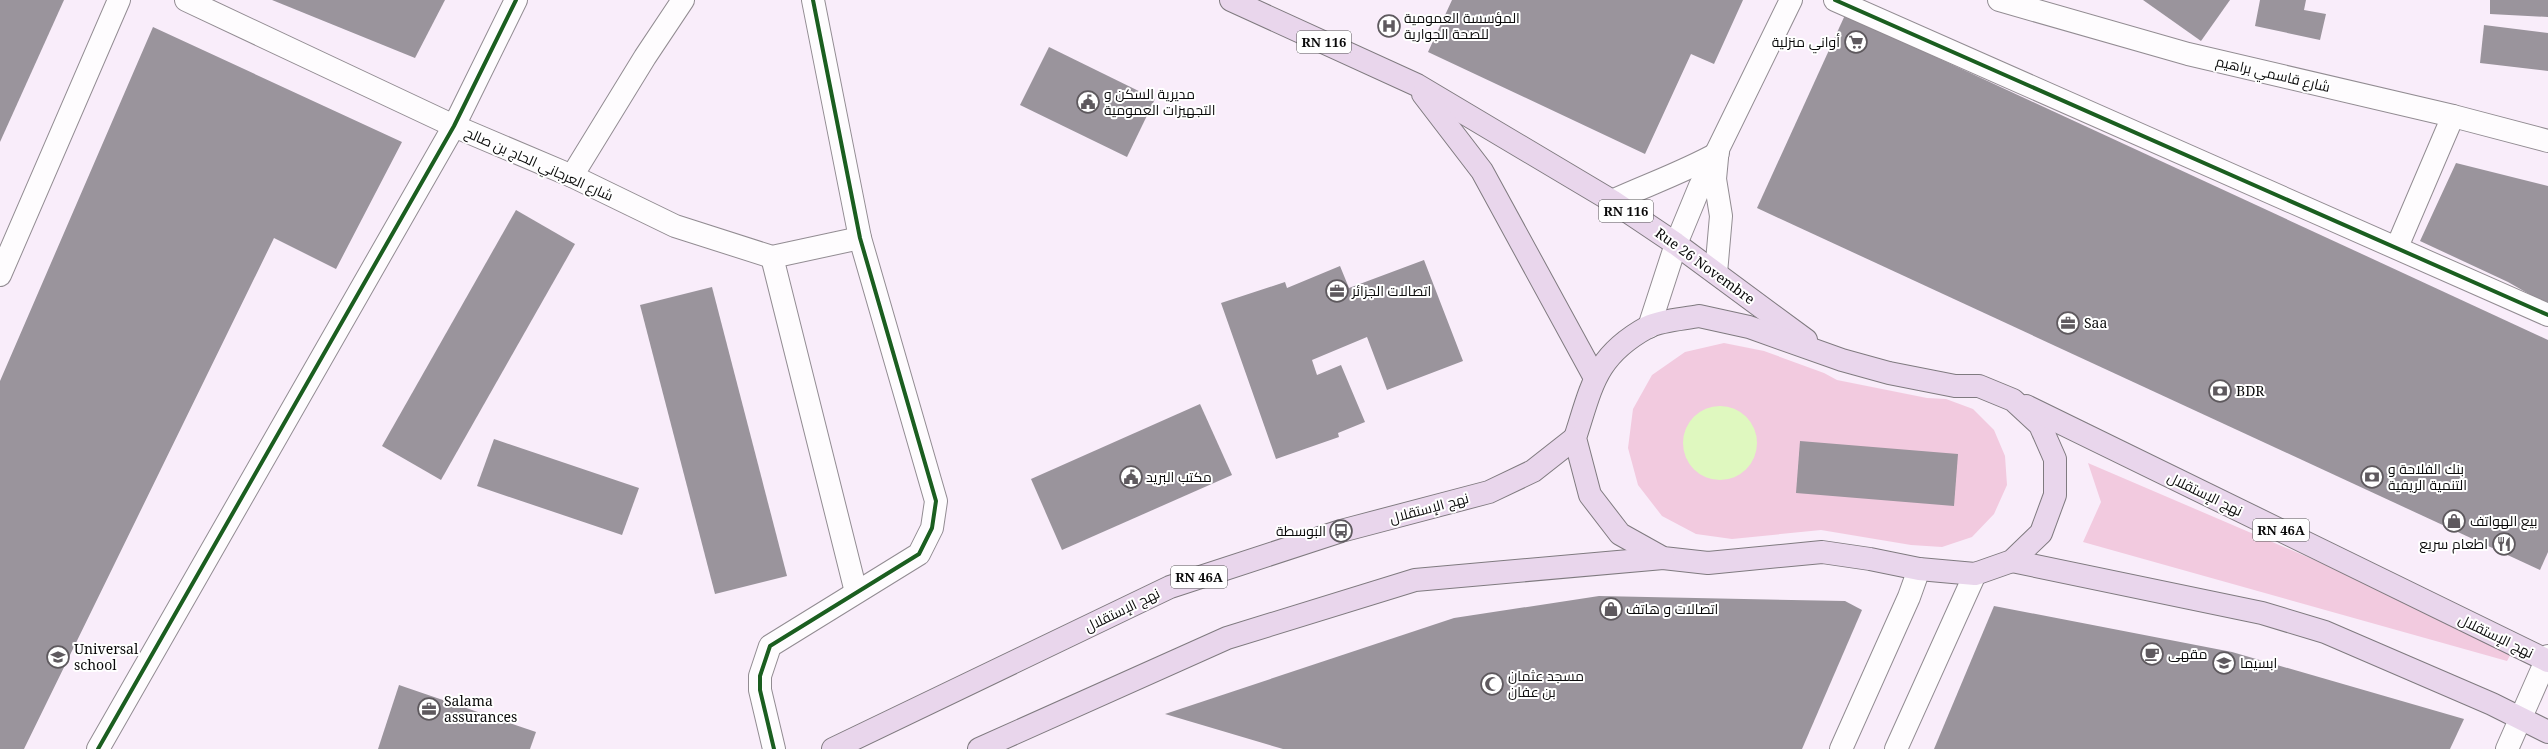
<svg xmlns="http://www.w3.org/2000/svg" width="2548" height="749" font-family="'Noto Serif',Cairo,serif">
  <rect width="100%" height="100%" fill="#f9edfa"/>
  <g fill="#f2cadf">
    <polygon points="1724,343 1764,351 1824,373 1837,380 1927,398 1946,399 1973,409 1994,430 2005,456 2007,485 1994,514 1972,537 1942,547 1911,545 1821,530 1732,539 1696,534 1662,516 1638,485 1628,448 1633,409 1652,375 1685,352"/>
    <polygon points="2088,463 2515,646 2507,661 2083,542 2101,502"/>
  </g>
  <circle fill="#dff8bf" cx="1720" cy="443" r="37"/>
  <g fill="#9a949c">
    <polygon points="0,0 64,0 0,142"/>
    <polygon points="272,0 445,0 415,58"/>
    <polygon points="1452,0 1743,0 1714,64 1691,54 1645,154 1428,52"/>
    <polygon points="2143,0 2230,0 2201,41"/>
    <polygon points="2260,0 2306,0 2304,10 2326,14 2320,40 2255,26"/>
    <polygon points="2490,0 2548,0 2548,17 2490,14"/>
    <polygon points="1845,15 2548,340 2548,552 2540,570 1757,208"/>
    <polygon points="2484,25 2548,33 2548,71 2480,63"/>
    <polygon points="153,27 402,142 336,269 274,238 24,749 0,749 0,381"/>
    <polygon points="1049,47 1155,99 1127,157 1020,105"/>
    <polygon points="2456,163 2548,186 2548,305 2508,282 2420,241"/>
    <polygon points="516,210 575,244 441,480 382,446"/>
    <polygon points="1424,260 1463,361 1387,390 1367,337 1312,360 1317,375 1341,365 1365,422 1338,433 1339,437 1276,459 1221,303 1285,282 1287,288 1340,266 1349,288"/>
    <polygon points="712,287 787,576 715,594 640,305"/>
    <polygon points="1200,404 1232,475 1062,550 1031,479"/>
    <polygon points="494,439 639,488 622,535 477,486"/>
    <polygon points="1800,441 1958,454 1954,506 1796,493"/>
    <polygon points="1599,596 1845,601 1862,610 1802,749 1283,749 1165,714 1454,618"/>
    <polygon points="1994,606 2232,652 2464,719 2450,749 1934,749"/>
    <polygon points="399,685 536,732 530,749 378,749"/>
  </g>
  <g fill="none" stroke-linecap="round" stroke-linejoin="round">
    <g stroke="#928c92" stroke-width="24">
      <g id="minor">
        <polyline points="186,0 454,126 572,176 675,226 772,257 860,238"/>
        <polyline points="1835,0 2548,315"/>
        <polyline points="1999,0 2188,54 2453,116 2548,141"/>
        <polyline points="572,176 645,57 683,0"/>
        <path d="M1612 201C1647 185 1684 172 1718 153"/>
        <polyline points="2397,247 2453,116"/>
        <polyline points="772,257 856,592"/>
        <polyline points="1716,273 1721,216 1715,179 1717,158"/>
        <polyline points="0,275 119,0"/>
        <polyline points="1649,327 1676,244 1700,186 1791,0"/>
        <polyline points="98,749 454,126 516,0"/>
        <polyline points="774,749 760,690 760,676 770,646 919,554 932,528 936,501 860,238 813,0"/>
        <polyline points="1841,749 1909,597 1919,569"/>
        <polyline points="1896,749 1975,574"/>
        <polyline points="2507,749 2548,656"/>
      </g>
    </g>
    <g stroke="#7f7a7f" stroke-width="24">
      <g id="major">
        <polyline points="1231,0 1417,85 1612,201 1676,244 1806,340"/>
        <polyline points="1423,94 1482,171 1595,378"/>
        <path d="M1699 316 1749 327 1842 360 1889 373 1955 386H1979L2013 400 2040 425 2055 459V495L2041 533 2012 561 1975 574 1919 569 1870 559 1822 552 1708 563 1663 558 1620 534 1590 495 1575 438C1592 386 1595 356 1648 327 1662 320 1684 319 1699 316Z"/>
        <polyline points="2026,406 2548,661"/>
        <polyline points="2012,561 2262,613 2325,632 2492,704 2548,732"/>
        <polyline points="833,749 1170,587 1341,531 1489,492 1533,471 1575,438"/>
        <polyline points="979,749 1227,638 1415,580 1663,558"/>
      </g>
    </g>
    <use href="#minor" stroke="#fefcfe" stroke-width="22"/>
    <use href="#major" stroke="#e9d6ec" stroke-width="22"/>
    <g stroke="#fff" stroke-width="6">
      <g id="cycleway">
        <polyline points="1835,0 2548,315"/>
        <polyline points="98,749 454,126 516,0"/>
        <polyline points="774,749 760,690 760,676 770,646 919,554 932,528 936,501 860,238 813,0"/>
      </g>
    </g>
    <use href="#cycleway" stroke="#1b5e20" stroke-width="4"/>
  </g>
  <defs>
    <g id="hospital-ring" transform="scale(1.15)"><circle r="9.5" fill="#fff" stroke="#5e595e" stroke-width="1.5"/><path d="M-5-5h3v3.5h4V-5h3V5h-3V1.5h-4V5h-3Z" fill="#5e595e"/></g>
    <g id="supermarket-ring" transform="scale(1.15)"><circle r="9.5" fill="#fff" stroke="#5e595e" stroke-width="1.5"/><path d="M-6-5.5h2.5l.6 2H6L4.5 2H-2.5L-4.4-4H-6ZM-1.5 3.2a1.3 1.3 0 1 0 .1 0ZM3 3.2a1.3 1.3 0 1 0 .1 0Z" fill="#5e595e"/></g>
    <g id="civic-ring" transform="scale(1.15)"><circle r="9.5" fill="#fff" stroke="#5e595e" stroke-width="1.5"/><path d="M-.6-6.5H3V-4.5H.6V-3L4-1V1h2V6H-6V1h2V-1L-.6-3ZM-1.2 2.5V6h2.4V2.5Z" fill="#5e595e"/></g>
    <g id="office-ring" transform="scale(1.15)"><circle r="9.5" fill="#fff" stroke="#5e595e" stroke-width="1.5"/><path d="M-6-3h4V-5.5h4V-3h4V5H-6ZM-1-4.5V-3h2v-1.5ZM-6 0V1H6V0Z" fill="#5e595e"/></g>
    <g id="bank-ring" transform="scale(1.15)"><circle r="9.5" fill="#fff" stroke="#5e595e" stroke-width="1.5"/><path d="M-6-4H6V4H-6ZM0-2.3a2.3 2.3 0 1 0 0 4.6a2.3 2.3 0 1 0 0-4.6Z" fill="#5e595e"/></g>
    <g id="shop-ring" transform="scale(1.15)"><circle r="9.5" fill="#fff" stroke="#5e595e" stroke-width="1.5"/><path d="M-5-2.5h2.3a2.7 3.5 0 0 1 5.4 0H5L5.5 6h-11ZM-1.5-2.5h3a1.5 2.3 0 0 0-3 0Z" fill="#5e595e"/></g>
    <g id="bus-ring" transform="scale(1.15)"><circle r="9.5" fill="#fff" stroke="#5e595e" stroke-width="1.5"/><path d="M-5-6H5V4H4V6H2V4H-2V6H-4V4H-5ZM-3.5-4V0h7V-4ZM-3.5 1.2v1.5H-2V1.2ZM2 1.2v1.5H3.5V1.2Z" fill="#5e595e"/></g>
    <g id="restaurant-ring" transform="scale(1.15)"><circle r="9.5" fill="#fff" stroke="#5e595e" stroke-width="1.5"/><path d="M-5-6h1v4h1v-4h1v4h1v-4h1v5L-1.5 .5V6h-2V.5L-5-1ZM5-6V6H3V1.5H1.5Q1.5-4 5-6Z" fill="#5e595e"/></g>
    <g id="cafe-ring" transform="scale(1.15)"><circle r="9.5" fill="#fff" stroke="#5e595e" stroke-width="1.5"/><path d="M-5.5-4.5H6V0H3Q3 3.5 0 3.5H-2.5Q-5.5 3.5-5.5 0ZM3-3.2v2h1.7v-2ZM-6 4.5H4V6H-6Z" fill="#5e595e"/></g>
    <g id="school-ring" transform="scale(1.15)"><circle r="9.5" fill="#fff" stroke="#5e595e" stroke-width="1.5"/><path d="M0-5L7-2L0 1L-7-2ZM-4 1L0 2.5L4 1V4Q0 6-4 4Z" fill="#5e595e"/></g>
    <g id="mosque-ring" transform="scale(1.15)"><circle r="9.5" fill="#fff" stroke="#5e595e" stroke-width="1.5"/><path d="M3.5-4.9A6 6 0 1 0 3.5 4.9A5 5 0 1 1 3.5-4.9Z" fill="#5e595e"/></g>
  </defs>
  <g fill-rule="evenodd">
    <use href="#hospital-ring" x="1389" y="26"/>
    <use href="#supermarket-ring" x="1856" y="42"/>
    <use href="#civic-ring" x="1088" y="102"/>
    <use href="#office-ring" x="1337" y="291"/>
    <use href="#office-ring" x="2068" y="323"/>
    <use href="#bank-ring" x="2220" y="391"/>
    <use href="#civic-ring" x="1131" y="477"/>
    <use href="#bank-ring" x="2372" y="477"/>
    <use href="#shop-ring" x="2454" y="521"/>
    <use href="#bus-ring" x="1341" y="531"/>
    <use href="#restaurant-ring" x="2504" y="544"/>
    <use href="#shop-ring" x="1611" y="609"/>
    <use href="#cafe-ring" x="2152" y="654"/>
    <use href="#school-ring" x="58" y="657"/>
    <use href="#school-ring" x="2224" y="663"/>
    <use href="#mosque-ring" x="1492" y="684"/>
    <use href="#office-ring" x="429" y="709"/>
  </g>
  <g text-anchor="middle" stroke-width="4" stroke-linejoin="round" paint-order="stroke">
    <g fill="#fff" stroke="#545454" stroke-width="1">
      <rect x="1297" y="31" width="54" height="22" rx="3"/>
      <rect x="1599" y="200" width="54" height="22" rx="3"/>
      <rect x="2253" y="519" width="56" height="22" rx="3"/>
      <rect x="1171" y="566" width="56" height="22" rx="3"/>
    </g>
    <g font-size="13" font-weight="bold" fill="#0a0a0a">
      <text x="1324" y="47">RN 116</text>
      <text x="1626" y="216">RN 116</text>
      <text x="2281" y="535">RN 46A</text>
      <text x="1199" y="582">RN 46A</text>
    </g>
    <g font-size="14" fill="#0a0a0a" stroke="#fff" text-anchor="start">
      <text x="1404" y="23">المؤسسة العمومية<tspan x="1404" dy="16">للصحة الجوارية</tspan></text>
      <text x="1840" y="47" text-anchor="end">أواني منزلية</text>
      <text x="1104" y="99">مديرية السكن و<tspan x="1104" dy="16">التجهيزات العمومية</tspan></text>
      <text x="1352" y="296">اتصالات الجزائر</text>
      <text x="2084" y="328">Saa</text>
      <text x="2236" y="396">BDR</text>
      <text x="2388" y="474">بنك الفلاحة و<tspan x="2388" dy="16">التنمية الريفية</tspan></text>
      <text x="1146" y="482">مكتب البريد</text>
      <text x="2470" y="526">بيع الهواتف</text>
      <text x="1326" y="536" text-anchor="end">البوسطة</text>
      <text x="2488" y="549" text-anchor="end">اطعام سريع</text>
      <text x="1626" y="614">اتصالات و هاتف</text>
      <text x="74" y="654">Universal<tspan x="74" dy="16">school</tspan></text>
      <text x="2168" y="659">مقهى</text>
      <text x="2240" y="668">ابسيما</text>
      <text x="1508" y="681">مسجد عثمان<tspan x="1508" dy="16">بن عفان</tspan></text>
      <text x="444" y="706">Salama<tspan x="444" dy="16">assurances</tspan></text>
    </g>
    <g font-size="14" fill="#0a0a0a" stroke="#fff">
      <text transform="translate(2273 74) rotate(13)" y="5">شارع قاسمي براهيم</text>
      <text transform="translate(539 164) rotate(24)" y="5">شارع العرجاني الحاج بن صالح</text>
      <text transform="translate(1705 266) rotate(36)" y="5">Rue 26 Novembre</text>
      <text transform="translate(2205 494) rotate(26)" y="5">نهج الإستقلال</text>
      <text transform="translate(1429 508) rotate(-15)" y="5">نهج الإستقلال</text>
      <text transform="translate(1122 610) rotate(-26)" y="5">نهج الإستقلال</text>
      <text transform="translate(2496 636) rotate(26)" y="5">نهج الإستقلال</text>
    </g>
  </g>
</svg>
